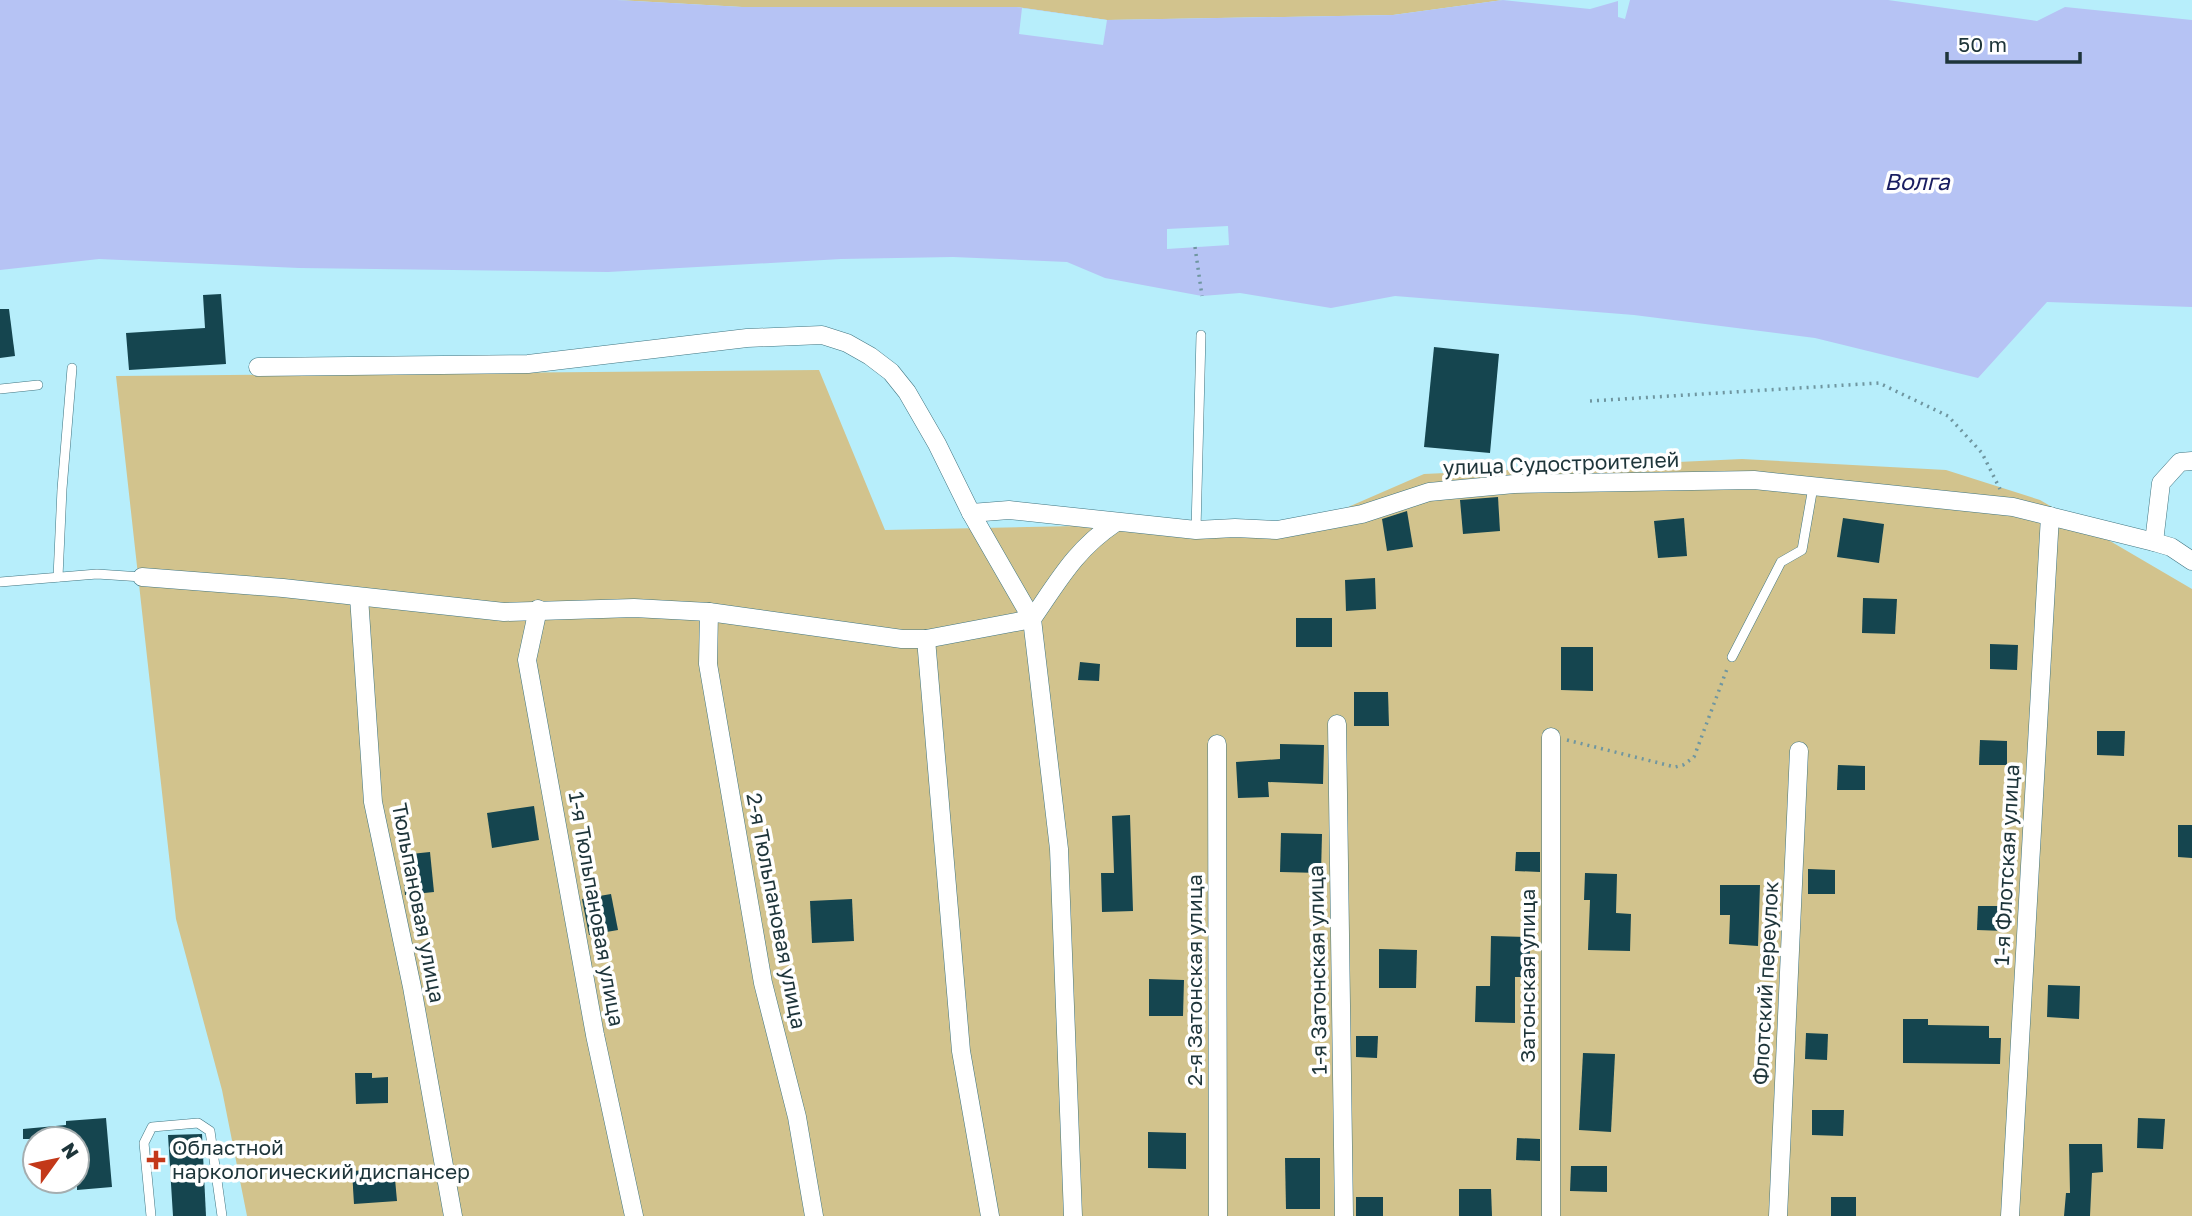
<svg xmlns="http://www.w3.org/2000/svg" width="2192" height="1216" font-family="'Golos Text',sans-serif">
  <rect width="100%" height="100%" fill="#b7eefb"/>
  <g fill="#d2c38d">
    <polygon points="617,0 1503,0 1393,15 1107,20 1017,7 742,7"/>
    <polygon points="819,370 885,530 1316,521 1424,474 1742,459 1946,470 2040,500 2192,589 2192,1216 247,1216 222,1090 176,919 116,376"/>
  </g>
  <polygon fill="#b6c3f4" points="0,0 617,0 742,7 1017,7 1107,20 1393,15 1503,0 1590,9 1618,1 1618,17 1625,19 1630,0 1888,0 2037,21 2065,7 2192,20 2192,307 2047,302 1978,378 1815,338 1634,315 1395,296 1331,308 1240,293 1202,296 1105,278 1067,262 953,257 841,259 608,272 299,268 99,259 0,270"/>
  <g fill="#b7eefb">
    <polygon points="1022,8 1107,20 1103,45 1019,34"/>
    <polygon points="1228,226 1229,245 1167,249 1167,229"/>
  </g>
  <g fill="#15454f">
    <polygon points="221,294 226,364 129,370 126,333 205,328 203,295"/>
    <polygon points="0,309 9,309 15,356 0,358"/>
    <polygon points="1434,347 1499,354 1490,453 1424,447"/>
    <polygon points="1498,497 1500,531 1463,534 1460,500"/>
    <polygon points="1407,511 1413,547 1387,551 1382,519"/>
    <polygon points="1684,518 1687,556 1658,558 1654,521"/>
    <polygon points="1843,518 1884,524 1879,563 1837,557"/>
    <polygon points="1375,578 1376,609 1346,611 1345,580"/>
    <polygon points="1863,598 1897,599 1895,634 1862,633"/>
    <rect x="1296" y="618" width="36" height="29"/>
    <polygon points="1990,644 2018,645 2017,670 1990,669"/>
    <polygon points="1561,647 1593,647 1593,691 1561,690"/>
    <polygon points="1080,662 1100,664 1099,681 1078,680"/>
    <polygon points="1354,692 1388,692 1389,726 1354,726"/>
    <polygon points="2097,731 2125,731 2124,756 2097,755"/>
    <polygon points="1980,740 2007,741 2007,765 1979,765"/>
    <polygon points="1280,744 1324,745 1323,784 1268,782 1269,797 1238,798 1236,762 1280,759"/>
    <polygon points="1838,765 1865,766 1865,790 1837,790"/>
    <polygon points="534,806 539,840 492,848 487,813"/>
    <polygon points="1130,815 1133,911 1102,912 1101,873 1114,873 1112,816"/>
    <polygon points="2178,825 2192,825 2192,858 2178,857"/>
    <polygon points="1281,833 1322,834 1321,873 1280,872"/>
    <polygon points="430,852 434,892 405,895 401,855"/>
    <polygon points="1516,852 1540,852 1540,872 1515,871"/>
    <polygon points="1808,869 1835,870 1835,894 1808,894"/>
    <polygon points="1585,873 1617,874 1616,913 1631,914 1630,951 1588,950 1590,900 1584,900"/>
    <polygon points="1720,885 1760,885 1758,946 1729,944 1730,915 1720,915"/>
    <polygon points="611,894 618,930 589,935 582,899"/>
    <polygon points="852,899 854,941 812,943 810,901"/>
    <polygon points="1978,906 2005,906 2005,931 1977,930"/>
    <polygon points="1491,936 1530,937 1530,977 1515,977 1515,1023 1475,1022 1476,986 1490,986"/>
    <polygon points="1379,949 1417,950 1416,988 1379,988"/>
    <polygon points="1149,979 1184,980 1183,1016 1149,1016"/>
    <polygon points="2048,985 2080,986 2079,1019 2047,1017"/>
    <polygon points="1903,1019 1928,1019 1928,1025 1989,1026 1989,1038 2001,1038 2000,1064 1903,1063"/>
    <polygon points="1806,1033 1828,1034 1827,1060 1805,1059"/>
    <polygon points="1356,1036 1378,1036 1377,1058 1356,1057"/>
    <polygon points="1583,1053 1615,1054 1611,1132 1579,1130"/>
    <polygon points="355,1073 372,1073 372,1078 388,1077 388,1103 356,1104"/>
    <polygon points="1812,1110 1844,1110 1843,1136 1812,1135"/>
    <polygon points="106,1118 112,1187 77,1190 77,1139 23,1139 23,1129 66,1125 66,1121"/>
    <polygon points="2138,1118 2165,1119 2163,1149 2137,1148"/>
    <polygon points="1148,1132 1186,1133 1186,1169 1148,1168"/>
    <polygon points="202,1134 206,1216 173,1216 168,1135"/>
    <polygon points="1517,1138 1540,1139 1540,1161 1516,1160"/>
    <polygon points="2069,1144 2102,1144 2103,1172 2092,1173 2090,1216 2064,1216 2066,1193 2070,1193"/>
    <polygon points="1285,1158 1320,1158 1320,1209 1286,1209"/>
    <polygon points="1571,1166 1607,1166 1607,1192 1570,1191"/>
    <polygon points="394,1168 397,1201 354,1204 352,1171"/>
    <polygon points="1459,1189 1491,1189 1492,1216 1459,1216"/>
    <rect x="1356" y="1197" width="27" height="19"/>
    <rect x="1831" y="1197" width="25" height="19"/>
  </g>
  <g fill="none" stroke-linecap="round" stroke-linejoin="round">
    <g stroke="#407581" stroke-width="10">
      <g id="service">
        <polyline points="0,389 38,385"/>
        <polyline points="1196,530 1201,335"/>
        <polyline points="58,577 62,489 72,368"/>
        <polyline points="0,582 97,574 142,577"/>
        <polyline points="1732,657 1781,562 1802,550 1813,487"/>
        <polyline points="151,1216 144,1143 152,1127 198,1123 210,1131 222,1216"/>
      </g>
    </g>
    <g stroke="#407581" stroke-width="19">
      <g id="minor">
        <polyline points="971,513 1009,510 1196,530 1235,528 1277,530 1362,514 1429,492 1514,484 1754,480 2013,507 2154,542 2171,547 2192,561"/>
        <polyline points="2154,542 2161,483 2180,462 2192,461"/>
        <polyline points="142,577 283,588 504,612 634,608 709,612 902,639 926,639 1032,619 971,513 937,444 907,392 891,372 870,356 847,343 822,335 747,338 528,364 258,367"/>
        <polyline points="359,597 373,802 412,987 453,1216"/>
        <polyline points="538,609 527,660 595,1035 634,1216"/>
        <polyline points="709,612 708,664 763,983 797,1117 814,1216"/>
        <polyline points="926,639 961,1051 990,1216"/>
        <polyline points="1337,724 1344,1216"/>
        <polyline points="1217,744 1218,1216"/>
        <path d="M1073 1216 1059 849 1032 619C1059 580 1075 550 1115 523"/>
        <polyline points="1551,1216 1551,737"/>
        <polyline points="1778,1216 1799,751"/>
        <polyline points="2010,1216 2050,516"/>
      </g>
    </g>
    <g stroke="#6f96a0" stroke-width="3.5" stroke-dasharray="2 5" stroke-linecap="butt">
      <polyline points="1195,247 1202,296"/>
      <polyline points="1590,401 1879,383 1948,416 1982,453 2000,489"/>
      <polyline points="1567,740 1675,767 1683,765 1694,757 1727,669"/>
    </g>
    <use href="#service" stroke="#fff" stroke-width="9"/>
    <use href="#minor" stroke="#fff" stroke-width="18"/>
  </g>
  <path fill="#c33819" stroke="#fff" stroke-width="2.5" d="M152.5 1149.5h7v7h7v7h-7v7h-7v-7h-7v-7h7z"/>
  <g text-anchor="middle" stroke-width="7" stroke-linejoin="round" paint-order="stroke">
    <g font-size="21" fill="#1e353a" stroke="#fff">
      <text transform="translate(1561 464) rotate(-2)" y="7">улица Судостроителей</text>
      <text transform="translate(2007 865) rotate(-87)" y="7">1-я Флотская улица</text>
      <text transform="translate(418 903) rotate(79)" y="7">Тюльпановая улица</text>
      <text transform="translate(596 909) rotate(80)" y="7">1-я Тюльпановая улица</text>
      <text transform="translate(776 911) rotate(79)" y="7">2-я Тюльпановая улица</text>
      <text transform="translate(1318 970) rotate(-91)" y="7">1-я Затонская улица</text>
      <text transform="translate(1528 976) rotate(-90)" y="7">Затонская улица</text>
      <text transform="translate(1195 980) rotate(-90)" y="7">2-я Затонская улица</text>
      <text transform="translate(1766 983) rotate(-87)" y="7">Флотский переулок</text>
    </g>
    <g font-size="21" fill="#1e353a" stroke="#fff" text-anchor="start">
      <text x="172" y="1155">Областной<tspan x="172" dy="24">наркологический диспансер</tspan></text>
    </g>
    <g font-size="23" font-style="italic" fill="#1a1e62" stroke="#fff">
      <text x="1917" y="190">Волга</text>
    </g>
  </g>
  <g transform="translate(56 1160) rotate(57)"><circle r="33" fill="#ffffff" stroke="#a5aeb0" stroke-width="2"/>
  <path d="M0-5L12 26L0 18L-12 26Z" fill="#c33819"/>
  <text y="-10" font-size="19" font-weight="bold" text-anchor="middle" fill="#1e353a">N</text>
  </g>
  <path d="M1947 52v10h133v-10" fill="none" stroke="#1e353a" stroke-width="3.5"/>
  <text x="1958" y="52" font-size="21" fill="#1e353a" stroke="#ffffff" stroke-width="5" paint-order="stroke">50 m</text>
</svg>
